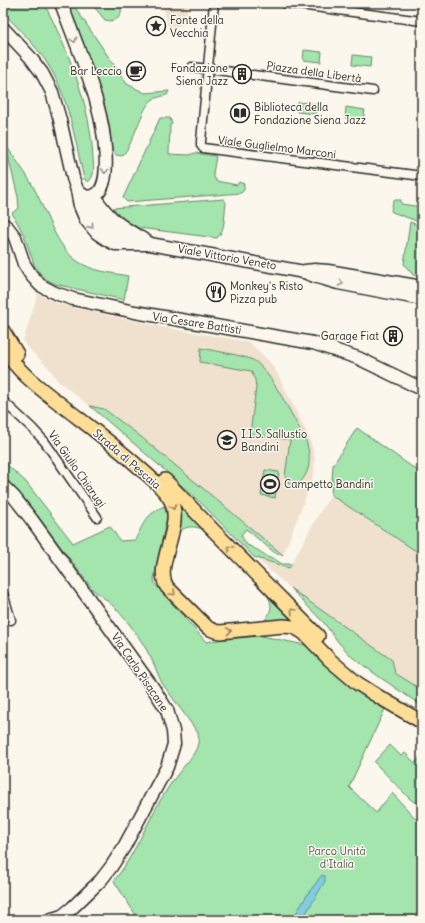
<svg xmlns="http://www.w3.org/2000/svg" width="425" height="923" font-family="Delius,sans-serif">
  <rect width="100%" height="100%" fill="#fbf7ec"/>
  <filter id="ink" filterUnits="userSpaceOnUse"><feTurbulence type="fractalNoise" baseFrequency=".025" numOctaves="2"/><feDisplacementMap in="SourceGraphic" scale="8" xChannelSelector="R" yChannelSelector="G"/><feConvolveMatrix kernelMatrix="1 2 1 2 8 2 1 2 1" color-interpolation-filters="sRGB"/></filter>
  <g filter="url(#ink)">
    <g fill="#efe1cd">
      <polygon points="162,3 188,3 187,12 183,24 178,26 168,26"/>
      <polygon points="38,293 42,296 58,304 162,327 249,342 269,361 277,373 306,431 311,443 315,459 314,472 310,486 283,555 140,436 104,409 90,406 58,381 49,368 26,346 23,341"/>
      <polygon points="331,495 422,555 422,690 395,673 392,660 290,588 254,557 289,568 320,512"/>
    </g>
    <g fill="#a4e4ad" stroke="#68886c">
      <path d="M3 3H44C68 51 91 105 93 159 94 167 95 177 88 182L84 179C75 140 69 97 47 63 35 44 18 29 3 12Z"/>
      <path d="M67 3H72L127 84 145 93 169 91 167 95C163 96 157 97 152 100 142 106 134 144 122 156L116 155 112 150 109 124 102 97Z"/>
      <path d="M91 3H119C120 6 122 10 121 13 120 20 111 22 105 20Z"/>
      <polygon points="304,50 322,52 321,62 303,60"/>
      <polygon points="353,55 371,57 370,67 352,65"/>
      <polygon points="298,102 316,104 315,114 297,112"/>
      <polygon points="346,107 365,110 363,120 345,118"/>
      <polygon points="160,118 170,118 172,124 170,125 169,154 189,155 195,153 216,156 213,174 216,181 237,185 239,182 244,184 244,190 241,193 127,202 123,198"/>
      <path d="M5 144C15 159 27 174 35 190 48 215 57 252 84 265 98 272 114 273 128 276L124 300 55 284 44 278 35 267 24 235 12 213 19 208 18 197Z"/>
      <path d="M224 199 226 203C224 214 226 230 217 238L139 228 124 220 113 208Z"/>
      <polygon points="395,200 401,200 401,204 422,207 422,223 392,212 391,211 393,201"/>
      <polygon points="410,222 422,227 422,277 413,275 404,264"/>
      <path d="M201 348C215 351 242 355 253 360 270 369 294 420 305 438 312 457 312 477 292 488L285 476 290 440 250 434 256 387 255 380 251 371 200 362Z"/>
      <path d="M90 406 104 409 140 436 283 555 275 553 246 529 241 535 247 545C251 546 265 554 269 558H273L282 564H292L289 568 254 557 204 506 168 473Z"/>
      <polygon points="357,428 422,474 422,555 331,495 333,465"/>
      <path d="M3 461 26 482 73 543 110 526 120 541 135 540C144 522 146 515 164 506L167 516 155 573 154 579 155 584 206 642 236 637 257 635 310 646 350 687 385 709 349 787 376 813 392 793 419 822 422 832V920H139L114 881C141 847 153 803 181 770 190 759 201 748 198 733L162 683C158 676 156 668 152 660 138 633 119 607 93 590L25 499 3 476Z"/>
      <polygon points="265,470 279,472 275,498 261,495"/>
      <path d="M174 497 206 530C196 527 188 524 179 532 180 516 183 510 174 497Z"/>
      <polygon points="290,588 392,660 395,673 422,690 422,706 378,676 352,657 339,643 324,623"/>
      <path d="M263 590 302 627 263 622C274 610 273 602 263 590Z"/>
      <polygon points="390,745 401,756 405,753 415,763 421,756 422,756 422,804 414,802 409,798 374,762"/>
    </g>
    <polygon fill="#80cddf" stroke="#5e8c97" points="322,875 325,876 325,881 302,920 292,920 309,892"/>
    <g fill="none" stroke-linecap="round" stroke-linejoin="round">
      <polyline stroke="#d1cec5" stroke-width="8" stroke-dasharray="8 4" stroke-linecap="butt" points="232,72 253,75"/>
      <g stroke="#2b2b2b" stroke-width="11">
        <g id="street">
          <polyline points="214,3 201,141 201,145 203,148 422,176"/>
          <polyline points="284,3 422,21"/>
          <polyline points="192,67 232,72"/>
          <polyline points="253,75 373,91"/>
          <polyline points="3,401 32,428 45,442 97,517"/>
          <polyline points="3,593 11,620"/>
        </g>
      </g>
      <g stroke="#2b2b2b" stroke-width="15">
        <g id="secondary">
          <path d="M61 3C73 36 88 70 97 104 102 122 116 188 93 196 86 198 82 195 77 190"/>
          <polyline points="3,28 30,57 42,73 52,92 60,120 73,178 77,190 80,206 86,220 97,233 109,241 115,244 150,244 304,272 314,276 338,283 422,299"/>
          <path d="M94 196C111 222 123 227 149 243"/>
          <path d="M89 197C95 224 110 232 134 242"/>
          <polyline points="3,224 8,228 15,237 24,264 31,275 40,285 55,293 73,299 135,312 313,343 358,358 422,389"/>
          <polyline points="305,271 315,270 328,271 422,287"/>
          <polyline points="3,486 14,497 32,520 153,688 167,710 173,731 174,744 167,767 124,847 111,867 101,880 72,908 62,916 49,920"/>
        </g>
      </g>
      <g stroke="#2b2b2b" stroke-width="16">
        <g id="primary">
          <polyline points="3,331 17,354"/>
          <path d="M3 348C17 371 38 387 59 403 87 425 116 446 142 470 151 478 161 486 168 496 188 522 152 565 167 587L208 628 215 631 220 632 283 626 294 627 304 633 330 660 357 683 379 697 422 722"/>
          <polyline points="165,480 214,531 318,636"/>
        </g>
      </g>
      <use href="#street" stroke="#fbf7ec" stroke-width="8"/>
      <use href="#secondary" stroke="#fbf7ec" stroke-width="12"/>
      <use href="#primary" stroke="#fedd96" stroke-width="13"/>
    </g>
    <defs><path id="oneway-chevron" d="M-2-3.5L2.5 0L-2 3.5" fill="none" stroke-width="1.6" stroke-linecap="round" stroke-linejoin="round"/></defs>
    <g stroke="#93918c">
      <use href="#oneway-chevron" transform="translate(74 40) rotate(70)"/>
      <use href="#oneway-chevron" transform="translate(105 171) rotate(94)"/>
      <use href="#oneway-chevron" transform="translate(91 226) rotate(51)"/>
      <use href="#oneway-chevron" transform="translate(341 283) rotate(13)"/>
    </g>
    <g stroke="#948460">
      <use href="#oneway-chevron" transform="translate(173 507) rotate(75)"/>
      <use href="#oneway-chevron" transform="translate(230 548) rotate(-135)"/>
      <use href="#oneway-chevron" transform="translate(173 593) rotate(45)"/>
      <use href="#oneway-chevron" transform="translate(293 611) rotate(-135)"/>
      <use href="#oneway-chevron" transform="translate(229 631) rotate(-6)"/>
    </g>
  </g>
  <defs>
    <g id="sight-ring" transform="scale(1)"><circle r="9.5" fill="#fbf7ec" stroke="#2b2b2b" stroke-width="1.5"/><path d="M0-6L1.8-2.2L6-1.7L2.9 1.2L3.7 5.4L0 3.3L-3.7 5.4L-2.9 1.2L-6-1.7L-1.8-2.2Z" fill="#2b2b2b"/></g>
    <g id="cafe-ring" transform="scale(1)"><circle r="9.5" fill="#fbf7ec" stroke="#2b2b2b" stroke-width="1.5"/><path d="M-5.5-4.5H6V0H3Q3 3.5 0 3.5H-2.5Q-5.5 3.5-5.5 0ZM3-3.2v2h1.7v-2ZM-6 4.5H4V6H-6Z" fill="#2b2b2b"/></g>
    <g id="building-ring" transform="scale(1)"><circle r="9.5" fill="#fbf7ec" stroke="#2b2b2b" stroke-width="1.5"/><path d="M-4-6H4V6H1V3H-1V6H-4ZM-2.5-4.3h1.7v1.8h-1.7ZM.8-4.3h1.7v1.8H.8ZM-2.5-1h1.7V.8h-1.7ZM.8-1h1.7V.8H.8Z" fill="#2b2b2b"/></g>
    <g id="library-ring" transform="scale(1)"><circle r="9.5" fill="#fbf7ec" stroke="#2b2b2b" stroke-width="1.5"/><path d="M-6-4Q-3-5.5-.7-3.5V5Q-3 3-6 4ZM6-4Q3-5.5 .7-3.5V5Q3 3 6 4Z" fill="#2b2b2b"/></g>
    <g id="restaurant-ring" transform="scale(1)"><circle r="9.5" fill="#fbf7ec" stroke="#2b2b2b" stroke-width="1.5"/><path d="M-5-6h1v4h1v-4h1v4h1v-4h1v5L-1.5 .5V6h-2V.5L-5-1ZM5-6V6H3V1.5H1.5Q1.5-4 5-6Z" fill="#2b2b2b"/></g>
    <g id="school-ring" transform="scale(1)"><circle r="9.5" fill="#fbf7ec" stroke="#2b2b2b" stroke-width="1.5"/><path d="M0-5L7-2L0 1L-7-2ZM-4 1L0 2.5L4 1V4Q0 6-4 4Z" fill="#2b2b2b"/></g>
    <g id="stadium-ring" transform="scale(1)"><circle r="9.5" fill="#fbf7ec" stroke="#2b2b2b" stroke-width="1.5"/><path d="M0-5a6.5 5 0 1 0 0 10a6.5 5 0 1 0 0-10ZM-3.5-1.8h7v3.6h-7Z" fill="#2b2b2b"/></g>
  </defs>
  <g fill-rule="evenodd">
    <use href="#sight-ring" x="156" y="26"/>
    <use href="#cafe-ring" x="136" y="71"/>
    <use href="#building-ring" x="242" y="74"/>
    <use href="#library-ring" x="240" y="113"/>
    <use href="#restaurant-ring" x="216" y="292"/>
    <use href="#building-ring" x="393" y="336"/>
    <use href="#school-ring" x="227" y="440"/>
    <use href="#stadium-ring" x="270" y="484"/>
  </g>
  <g text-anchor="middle" stroke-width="3" stroke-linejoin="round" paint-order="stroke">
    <g font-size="11" fill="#2b2b2b" stroke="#fbf7ec" text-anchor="start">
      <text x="170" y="24">Fonte della<tspan x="170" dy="13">Vecchia</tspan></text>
      <text x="228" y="72" text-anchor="end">Fondazione<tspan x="228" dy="13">Siena Jazz</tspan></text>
      <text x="122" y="75" text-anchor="end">Bar Leccio</text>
      <text x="254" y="111">Biblioteca della<tspan x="254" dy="13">Fondazione Siena Jazz</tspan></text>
      <text x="230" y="290">Monkey's Risto<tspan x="230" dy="13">Pizza pub</tspan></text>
      <text x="379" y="340" text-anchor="end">Garage Fiat</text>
      <text x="241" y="438">I.I.S. Sallustio<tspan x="241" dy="13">Bandini</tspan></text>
      <text x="284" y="488">Campetto Bandini</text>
    </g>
    <g font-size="11" fill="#2b2b2b" stroke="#fbf7ec">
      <text transform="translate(314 72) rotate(8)" y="4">Piazza della Libertà</text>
      <text transform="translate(277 147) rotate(7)" y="4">Viale Guglielmo Marconi</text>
      <text transform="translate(227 257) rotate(10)" y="4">Viale Vittorio Veneto</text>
      <text transform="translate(197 323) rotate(9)" y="4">Via Cesare Battisti</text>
      <text transform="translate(127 459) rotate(41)" y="4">Strada di Pescaia</text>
      <text transform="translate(77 469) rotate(55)" y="4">Via Giulio Chiarugi</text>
      <text transform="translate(140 672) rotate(56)" y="4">Via Carlo Pisacane</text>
    </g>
    <g font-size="11" fill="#49594c" stroke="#fbf7ec">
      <text x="337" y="855">Parco Unità<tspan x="337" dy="13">d'Italia</tspan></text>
    </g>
  </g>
  <rect width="425" height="923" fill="none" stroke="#fbf7ec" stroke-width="16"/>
  <rect x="8" y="8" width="409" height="907" fill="none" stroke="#2b2b2b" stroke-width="1.5" filter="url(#ink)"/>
</svg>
